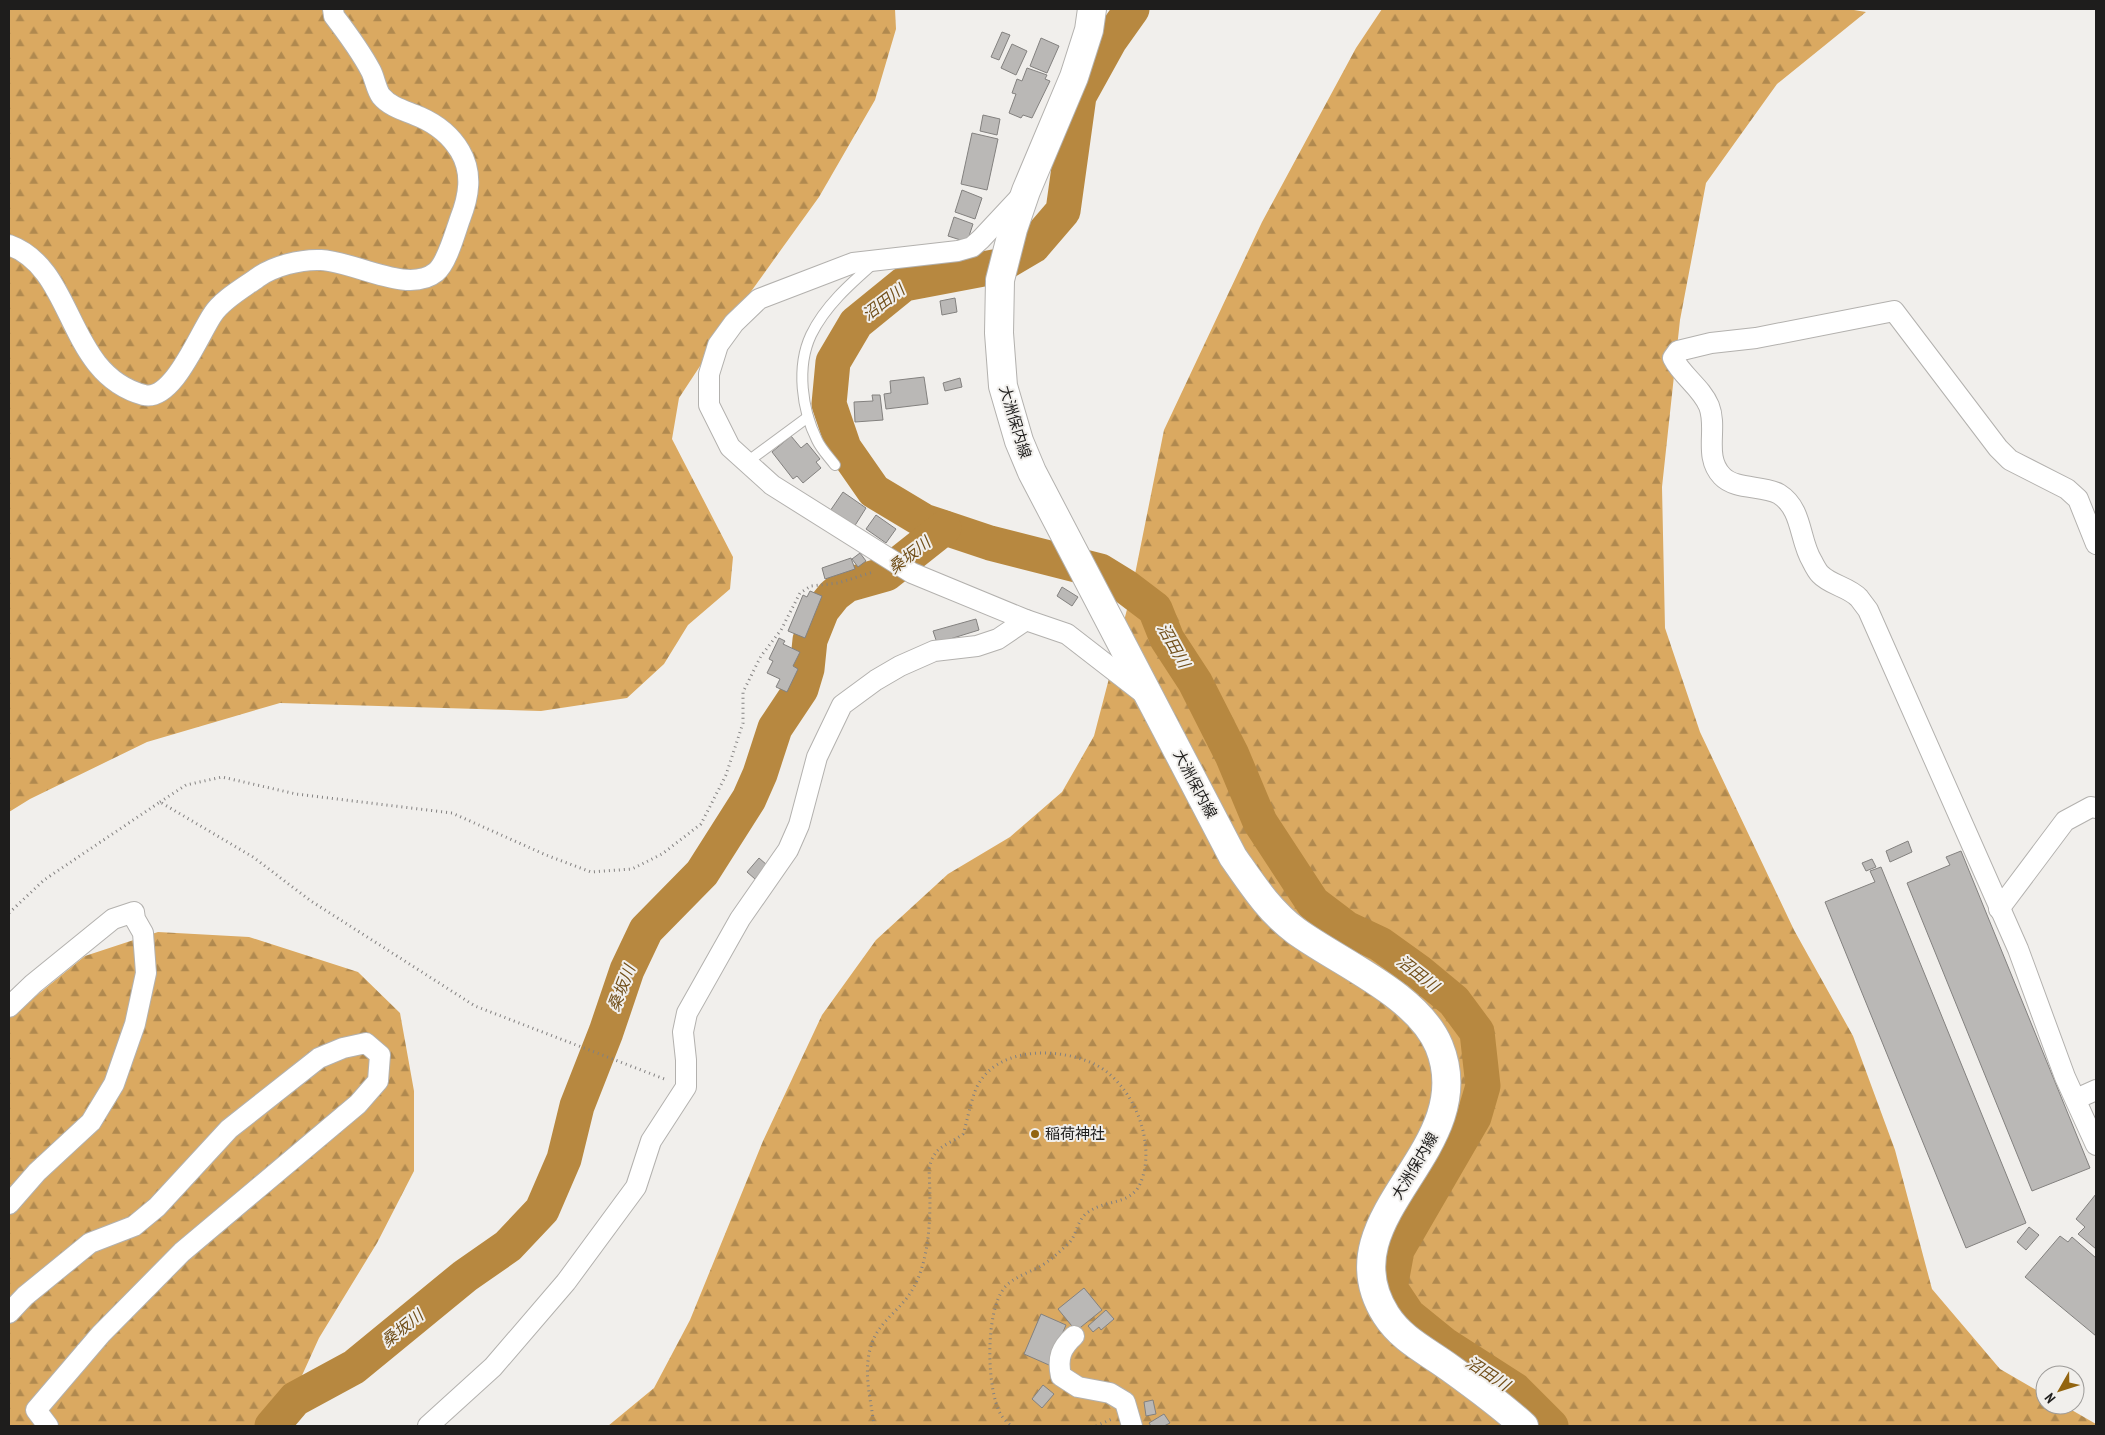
<svg xmlns="http://www.w3.org/2000/svg" width="2105" height="1435" font-family="'PT Sans Narrow','Noto Sans JP',sans-serif">
  <defs>
    <pattern id="forest-firs" width="22" height="20" patternUnits="userSpaceOnUse" patternTransform="scale(1.25)"><rect width="22" height="20" fill="#daa961"/><path d="M5 1l3.5 6h-7zM16 11l3.5 6h-7z" fill="#b0894f"/></pattern>
  </defs>
  <rect width="100%" height="100%" fill="#f1efec"/>
  <g fill="url(#forest-firs)">
    <polygon points="9,9 895,9 896,29 875,100 819,197 729,322 679,398 672,439 733,557 730,589 688,625 664,664 627,698 541,711 280,703 147,742 30,799 9,812"/>
    <polygon points="1382,9 1848,9 1866,12 1777,84 1706,183 1680,320 1662,487 1665,628 1700,732 1794,930 1853,1036 1895,1150 1932,1289 2000,1369 2045,1395 2045,1405 2063,1405 2096,1424 2096,1426 608,1426 654,1388 690,1320 763,1141 822,1015 876,940 948,874 1010,837 1062,792 1094,736 1131,594 1164,430 1262,222 1356,48"/>
    <polygon points="158,932 249,937 358,972 400,1013 414,1091 414,1171 377,1243 319,1338 279,1426 9,1426 9,1018 85,956"/>
  </g>
  <g fill="none" stroke-linecap="round" stroke-linejoin="round">
    <g stroke="#b78840" stroke-width="35">
      <polyline points="1132,9 1110,40 1079,96 1063,211 1033,246 999,266 904,284 856,323 833,362 829,404 844,448 874,491 924,521 990,543 1100,571 1126,587 1155,609 1167,639 1195,682 1232,755 1260,822 1313,903 1346,928 1380,944 1419,972 1454,1001 1477,1032 1483,1086 1474,1117 1397,1250 1390,1288 1408,1315 1445,1345 1515,1390 1551,1426"/>
      <polyline points="272,1426 295,1399 354,1367 465,1276 508,1246 542,1210 564,1159 577,1106 606,1032 627,970 646,930 702,873 749,799 760,774 775,728 801,689 807,669 810,640 822,610 834,595 847,585 886,574 944,528"/>
    </g>
  </g>
  <g fill="#bab8b6" stroke="#83817f">
    <polygon points="1002,32 1010,35 999,60 991,57"/>
    <polygon points="1041,38 1059,46 1047,73 1030,66"/>
    <polygon points="1012,44 1027,51 1016,75 1001,68"/>
    <polygon points="1027,68 1047,75 1045,79 1050,81 1032,118 1023,115 1021,118 1009,113 1016,94 1012,93 1017,79 1022,81"/>
    <polygon points="983,115 1000,119 997,135 980,131"/>
    <polygon points="972,133 998,139 987,190 961,184"/>
    <polygon points="962,190 982,198 975,219 955,212"/>
    <polygon points="954,217 973,224 967,242 948,236"/>
    <polygon points="955,298 957,312 942,315 940,301"/>
    <polygon points="924,377 928,404 886,409 884,394 891,393 890,381"/>
    <polygon points="960,378 962,387 945,391 943,383"/>
    <polygon points="872,395 880,395 883,420 855,422 854,402 873,401"/>
    <polygon points="791,436 801,448 807,443 820,459 816,462 821,468 803,483 797,476 793,479 772,452"/>
    <polygon points="843,492 866,508 854,527 830,511"/>
    <polygon points="876,515 896,529 886,543 866,529"/>
    <polygon points="860,553 866,561 858,567 852,559"/>
    <polygon points="851,558 855,569 825,579 822,568"/>
    <polygon points="1062,587 1078,597 1072,606 1057,596"/>
    <polygon points="810,591 822,596 805,638 788,631 803,595 807,597"/>
    <polygon points="976,619 979,630 937,643 933,631"/>
    <polygon points="779,638 785,641 783,644 800,652 793,666 798,669 787,692 776,687 780,679 767,673 773,661 769,659"/>
    <polygon points="1908,841 1912,852 1890,862 1886,851"/>
    <polygon points="1961,851 2090,1168 2032,1191 1907,883 1950,865 1946,857"/>
    <polygon points="759,858 767,865 755,879 747,872"/>
    <polygon points="1872,859 1876,867 1866,871 1862,863"/>
    <polygon points="1881,867 2026,1223 1966,1248 1825,902 1875,882 1870,871"/>
    <polygon points="2096,1194 2096,1249 2078,1234 2085,1227 2076,1219"/>
    <polygon points="2029,1227 2039,1235 2026,1250 2017,1242"/>
    <polygon points="2060,1236 2068,1242 2072,1237 2096,1258 2096,1336 2025,1277"/>
    <polygon points="1084,1288 1102,1310 1076,1331 1058,1309"/>
    <polygon points="1106,1310 1114,1319 1101,1330 1099,1327 1093,1332 1088,1326"/>
    <polygon points="1041,1314 1066,1325 1049,1365 1024,1354"/>
    <polygon points="1043,1385 1054,1394 1042,1408 1032,1399"/>
    <polygon points="1153,1400 1156,1414 1146,1416 1144,1402"/>
    <polygon points="1164,1414 1170,1423 1164,1426 1151,1426 1149,1423"/>
  </g>
  <g fill="none" stroke-linecap="round" stroke-linejoin="round">
    <g stroke="#b3b1ae" stroke-width="12">
      <g id="lane">
        <polyline points="747,462 808,417"/>
        <path d="M835 465C829 457 821 449 817 440 802 410 796 367 811 335 825 306 850 284 874 263"/>
      </g>
    </g>
    <g stroke="#b3b1ae" stroke-width="22">
      <g id="street">
        <polyline points="1023,194 981,239 972,247 958,251 853,263 759,299 734,323 718,345 709,374 709,405 730,447 772,485 912,573 1026,620 1067,634 1147,696"/>
        <path d="M9 245C76 269 65 374 144 395 173 402 199 334 213 314 222 300 243 288 257 278 273 266 301 259 321 260 354 261 408 295 436 272 447 263 455 233 460 219 469 196 473 173 460 151 451 136 436 124 420 117 407 111 391 108 381 96 376 89 375 79 371 71 361 52 347 33 334 16L333 9"/>
        <path d="M2096 544 2078 499 2067 489 2010 460 1998 448 1894 311 1756 338 1711 343 1678 351 1673 358C1682 376 1701 387 1709 406 1718 429 1703 456 1722 476 1735 490 1763 485 1779 494 1803 509 1799 540 1812 561 1814 565 1817 571 1820 574 1830 585 1849 587 1859 598 1862 602 1865 606 1868 610L2018 949 2065 1077 2096 1145"/>
        <polyline points="1999,909 2065,821 2091,807 2096,808"/>
        <polyline points="9,1007 33,984 113,919 134,912 135,919 143,933 146,973 135,1024 114,1084 91,1122 37,1172 9,1204"/>
        <polyline points="2076,1099 2096,1090"/>
        <polyline points="9,1313 25,1296 90,1243 134,1226 157,1207 229,1129 319,1058 343,1048 366,1043 380,1055 378,1081 358,1104 182,1252 101,1334 36,1410 48,1426"/>
        <path d="M1074 1336C1061 1348 1057 1358 1061 1376L1078 1387 1110 1393 1125 1402 1132 1426"/>
        <polyline points="428,1426 493,1367 566,1282 636,1187 651,1141 686,1087 686,1060 683,1032 687,1013 740,919 788,850 799,825 817,757 842,705 876,680 900,666 934,651 977,646 998,639 1026,620"/>
      </g>
    </g>
    <g stroke="#b3b1ae" stroke-width="30">
      <path id="secondary" d="M1092 9 1089 30 1074 77 1026 191 1013 229 1000 280 999 333 1003 386 1019 441 1032 472 1233 857C1252 884 1269 911 1296 931 1340 963 1418 995 1439 1046 1482 1151 1323 1216 1386 1315 1402 1340 1427 1351 1450 1368 1475 1386 1501 1405 1524 1426"/>
    </g>
    <g stroke="#838180" stroke-width="3" stroke-dasharray="1 4" stroke-linecap="butt">
      <polyline points="160,802 186,785 222,777 296,794 452,813 546,855 591,872 632,869 662,854 701,824 726,775 743,723 743,692 761,656 781,630 800,593 811,586 838,583 873,572"/>
      <polyline points="9,913 44,880 160,802 253,857 311,901 475,1006 667,1080"/>
      <path d="M874 1426C871 1398 862 1371 872 1343 879 1323 897 1312 909 1295 932 1262 931 1208 929 1169 934 1145 946 1147 963 1134 968 1120 972 1091 981 1080 1004 1047 1058 1048 1092 1063 1131 1080 1156 1139 1142 1179 1133 1207 1106 1198 1087 1213 1076 1221 1077 1236 1068 1244 1059 1252 1051 1260 1041 1266 1030 1272 1014 1277 1005 1287 985 1310 986 1389 1001 1415 1004 1419 1008 1423 1011 1426"/>
      <polyline points="1096,1426 1112,1419"/>
    </g>
    <use href="#lane" stroke="#fff" stroke-width="10"/>
    <use href="#street" stroke="#fff" stroke-width="20"/>
    <use href="#secondary" stroke="#fff" stroke-width="28"/>
  </g>
  <circle fill="#926410" stroke="#f1efec" stroke-width="2" cx="1035" cy="1134" r="5"/>
  <g text-anchor="middle" stroke-width="4" stroke-linejoin="round" paint-order="stroke">
    <g font-size="15" fill="#1e1d1c" stroke="#f1efec">
      <text transform="translate(1015 422) rotate(73)" y="5">大洲保内線</text>
      <text transform="translate(1195 784) rotate(62)" y="5">大洲保内線</text>
      <text transform="translate(1415 1166) rotate(-59)" y="5">大洲保内線</text>
    </g>
    <g font-size="15" fill="#1e1d1c" stroke="#f1efec" text-anchor="start">
      <text x="1045" y="1139">稲荷神社</text>
    </g>
    <g font-size="16" font-style="italic" fill="#714f1a" stroke="#f1efec">
      <text transform="translate(883 302) rotate(-37)" y="6">沼田川</text>
      <text transform="translate(909 555) rotate(-38)" y="6">桑坂川</text>
      <text transform="translate(1174 645) rotate(61)" y="6">沼田川</text>
      <text transform="translate(1418 973) rotate(38)" y="6">沼田川</text>
      <text transform="translate(621 988) rotate(-69)" y="6">桑坂川</text>
      <text transform="translate(402 1328) rotate(-39)" y="6">桑坂川</text>
      <text transform="translate(1488 1373) rotate(33)" y="6">沼田川</text>
    </g>
  </g>
  <rect width="2105" height="1435" fill="none" stroke="#1e1d1c" stroke-width="20"/>
  <g transform="translate(2060 1390) rotate(231)"><circle r="24" fill="#f1efec" stroke="#9d9b99"/>
  <path d="M0-4L9 19L0 12L-9 19Z" fill="#926410"/>
  <text y="-8" font-size="14" font-weight="bold" text-anchor="middle" fill="#1e1d1c">N</text>
  </g>
</svg>
